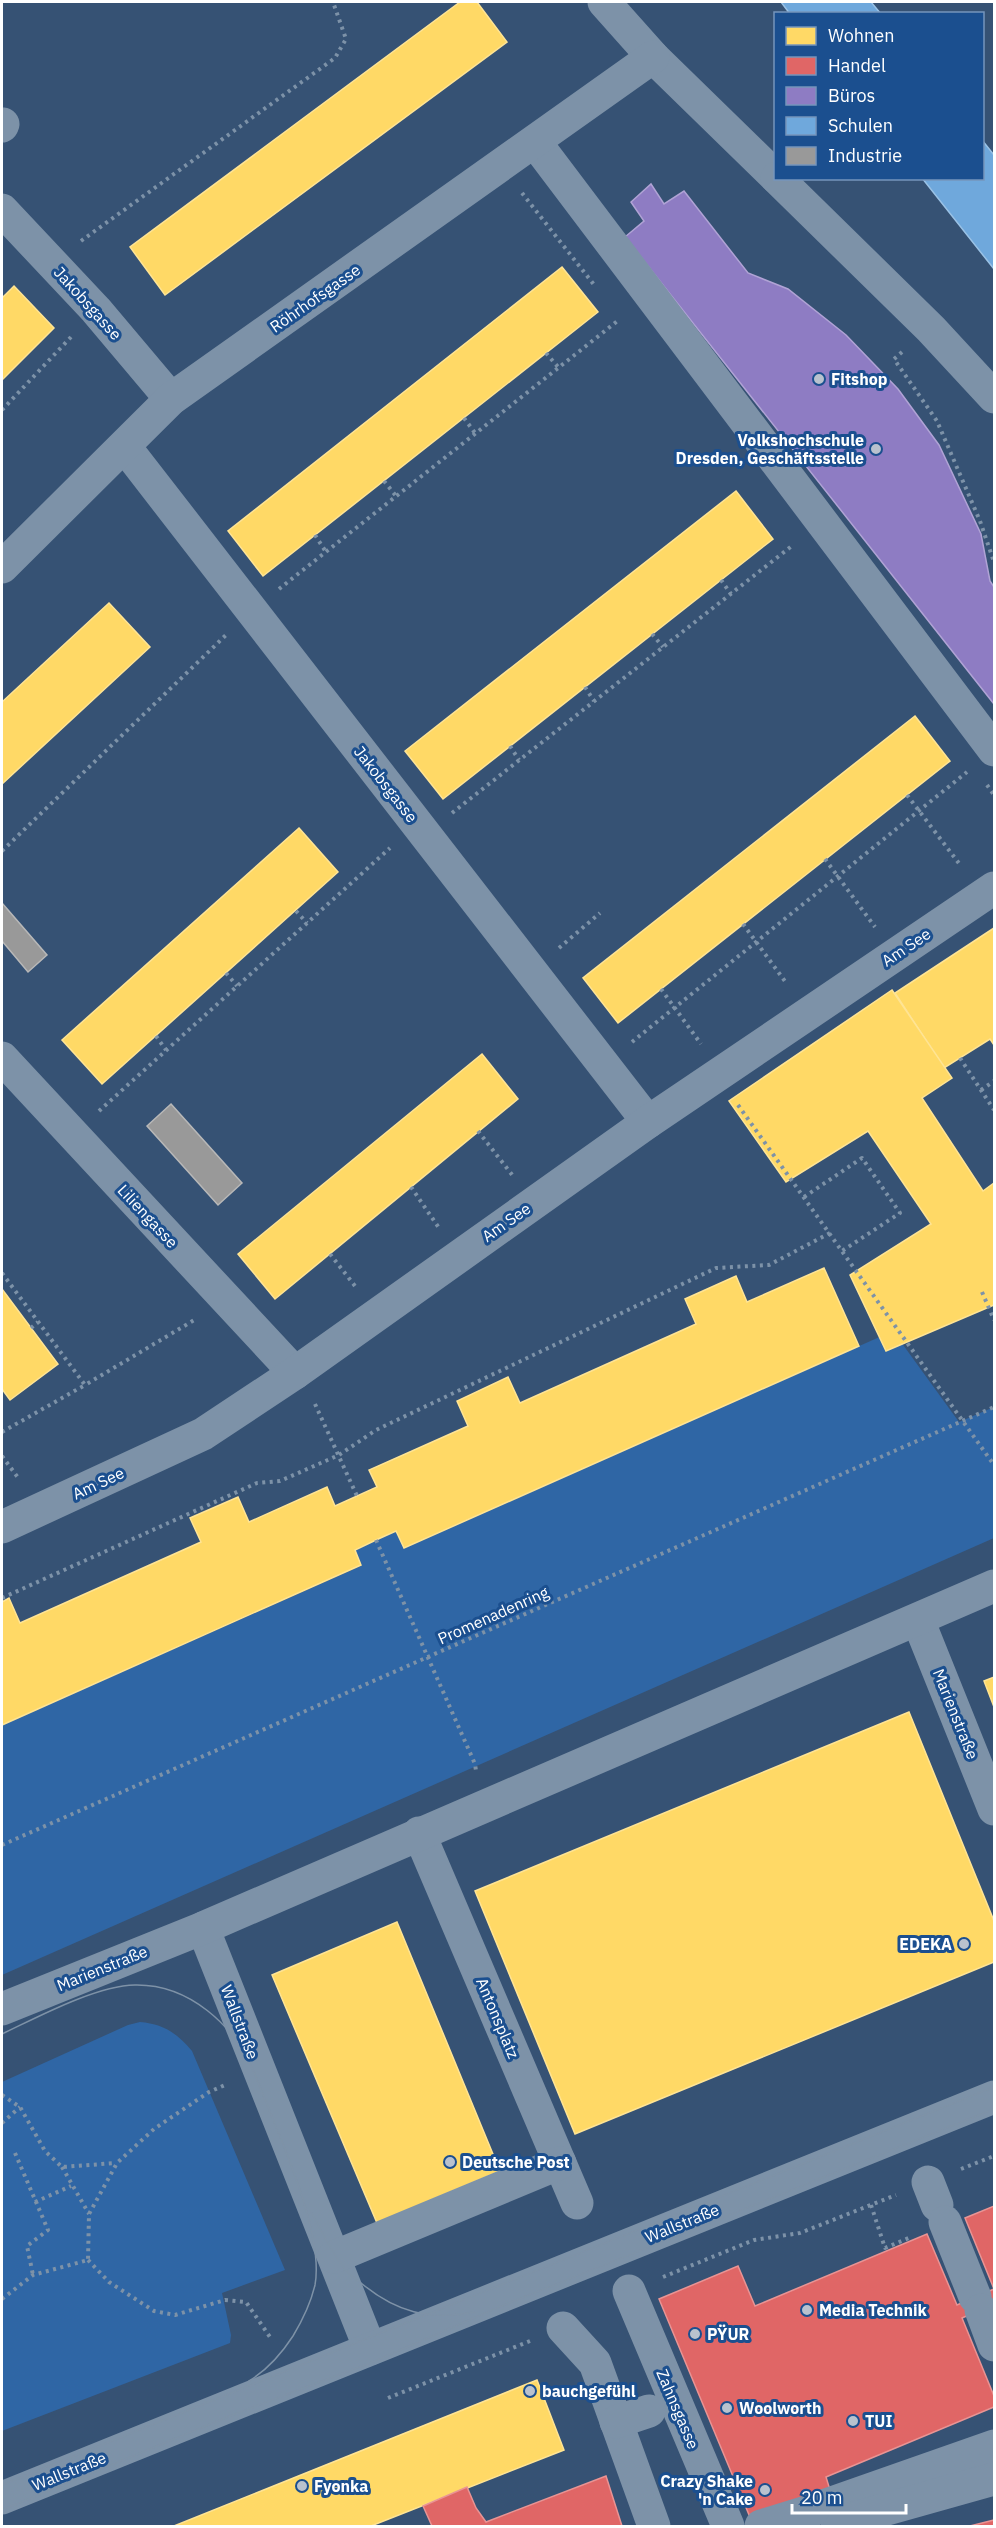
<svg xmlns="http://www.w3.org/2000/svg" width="996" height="2528" font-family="'IBM Plex Sans',sans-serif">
  <rect width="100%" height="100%" fill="#365274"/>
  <g fill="#2f66a5">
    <polygon points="893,1331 959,1422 994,1407 994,1538 2,1975 2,1725 361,1566 355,1550 396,1531 404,1548"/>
    <path d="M140 2022C163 2024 177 2033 192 2051L285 2270 222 2293 231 2335 230 2343 2 2431V2082L128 2025Z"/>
  </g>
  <g fill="#ffd966" stroke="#ffe494" stroke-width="1.5">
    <polygon points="460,2 477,2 507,42 165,295 130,247"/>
    <polygon points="562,267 598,312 263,576 228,531"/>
    <polygon points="14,286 54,328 2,380 2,298"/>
    <polygon points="736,491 773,539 443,799 405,751"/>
    <polygon points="109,603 150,647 2,784 2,702"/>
    <polygon points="915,716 950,761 618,1023 583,978"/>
    <polygon points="299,828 338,872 102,1084 62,1040"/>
    <polygon points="994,928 994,1045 990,1039 944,1068 895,993"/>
    <polygon points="892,990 952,1078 922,1098 983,1191 994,1183 994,1305 886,1351 850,1275 931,1224 868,1131 786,1182 729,1101"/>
    <polygon points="482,1054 518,1099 275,1299 238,1254"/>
    <polygon points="824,1268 859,1346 404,1548 396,1531 376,1540 355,1550 361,1565 2,1725 2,1602 9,1598 20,1623 201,1542 190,1518 238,1497 249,1522 327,1487 335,1506 377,1487 369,1470 468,1426 457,1401 508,1377 520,1403 696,1324 685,1299 736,1276 747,1302"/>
    <polygon points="2,1289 58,1364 10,1400 2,1389"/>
    <polygon points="994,1677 994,1707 984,1681"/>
    <polygon points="909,1712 994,1921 994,1962 575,2134 475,1891"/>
    <polygon points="397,1922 500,2171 377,2223 272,1975"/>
    <polygon points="537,2380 564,2450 371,2526 174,2526"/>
  </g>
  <g fill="#e06666" stroke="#e99494" stroke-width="1.5">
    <polygon points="994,2206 994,2289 965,2218"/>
    <polygon points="927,2234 957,2305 994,2289 994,2304 962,2318 994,2396 994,2407 826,2477 830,2490 752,2522 659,2299 738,2266 755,2306"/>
    <polygon points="606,2476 622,2526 432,2526 423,2506 467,2487 476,2508 486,2522"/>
    <polygon points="994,2520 994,2526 970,2526"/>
  </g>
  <polygon fill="#8e7cc3" stroke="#b0a3d5" stroke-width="1.5" points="651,184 664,204 684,191 748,273 788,289 846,335 898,389 939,445 981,534 990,581 994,587 994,704 625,237 644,221 631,202"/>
  <g fill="#6fa8dc" stroke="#9ac2e6" stroke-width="1.5">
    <polygon points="781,2 871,2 881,14 790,14"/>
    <polygon points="982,140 994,155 994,269 922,178 982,178"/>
  </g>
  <g fill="#999" stroke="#b8b8b8" stroke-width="1.5">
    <polygon points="2,903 47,955 28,972 2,941"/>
    <polygon points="171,1104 242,1183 218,1205 147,1126"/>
  </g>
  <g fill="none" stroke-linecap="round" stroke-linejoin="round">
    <g stroke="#7d92a8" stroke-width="4" stroke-dasharray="3 4.5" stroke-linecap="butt">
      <polyline points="522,193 595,286"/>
      <polyline points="81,241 335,58 346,39 333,2"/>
      <polyline points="902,352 894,359 937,421 980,521 994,562"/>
      <polyline points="546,353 558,367"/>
      <polyline points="2,410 71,337"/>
      <polyline points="464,418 475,433"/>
      <polyline points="384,481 396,496"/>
      <polyline points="315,535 326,552"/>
      <polyline points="721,580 731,594"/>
      <polyline points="279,589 620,319"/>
      <polyline points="652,634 663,647"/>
      <polyline points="585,687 594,701"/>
      <polyline points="510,746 519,760"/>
      <polyline points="987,785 994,795"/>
      <polyline points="907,795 961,866"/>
      <polyline points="452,813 793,545"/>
      <polyline points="2,851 226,635"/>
      <polyline points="825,859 875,927"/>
      <polyline points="296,911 307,923"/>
      <polyline points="743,924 787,984"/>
      <polyline points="559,948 600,913"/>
      <polyline points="226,973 237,986"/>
      <polyline points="661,989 701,1044"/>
      <polyline points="156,1036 166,1050"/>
      <polyline points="632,1042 967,772"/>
      <polyline points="960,1058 994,1110"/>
      <polyline points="981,1090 994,1081"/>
      <polyline points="738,1105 994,1465"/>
      <polyline points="99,1111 390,848"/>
      <polyline points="478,1131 513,1176"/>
      <polyline points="411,1187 439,1228"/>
      <polyline points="804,1197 862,1158 900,1213 842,1251"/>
      <polyline points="330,1254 355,1286"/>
      <polyline points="2,1273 85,1385 196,1319"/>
      <polyline points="982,1292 994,1320"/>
      <polyline points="31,1328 38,1322"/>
      <polyline points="315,1404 357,1496"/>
      <polyline points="2,1432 85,1385"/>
      <polyline points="2,1456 19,1479"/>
      <polyline points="376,1540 475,1764 476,1771"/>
      <polyline points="2,1598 257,1483 280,1481 339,1455 376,1430 716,1268 769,1265 830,1233"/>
      <polyline points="2,1845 994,1407"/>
      <polyline points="2,2095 20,2107 45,2151 62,2167 116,2163"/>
      <polyline points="2,2123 20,2107"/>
      <polyline points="15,2153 48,2230 27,2246 33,2275"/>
      <polyline points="62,2167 89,2214"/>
      <polyline points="961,2169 994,2156"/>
      <polyline points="35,2202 71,2186"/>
      <polyline points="871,2205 885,2248 911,2237"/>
      <polyline points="88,2260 109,2282 154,2311 175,2315 225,2300 246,2302 270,2337"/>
      <polyline points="663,2277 754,2240 800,2233 896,2195"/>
      <polyline points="2,2299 33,2275 88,2260 89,2214 117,2163 154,2129 209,2092 225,2085"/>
      <polyline points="388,2398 530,2341"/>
    </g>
    <g stroke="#7d92a8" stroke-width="33">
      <polyline points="604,2 653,57 776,177"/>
      <polyline points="2,126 3,124"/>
      <polyline points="535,142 994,750"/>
      <polyline points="777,178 931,329 994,397"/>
      <polyline points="2,210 96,310 171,399"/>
      <polyline points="125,447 648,1122"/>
      <polyline points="2,567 171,399 653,57"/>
      <polyline points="2,1058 295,1373"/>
      <polyline points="2,1527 203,1434 295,1373 648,1122 994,888"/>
      <polyline points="918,1620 994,1809"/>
      <polyline points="419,1833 577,2203"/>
      <polyline points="203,1928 370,2349"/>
      <polyline points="2,2009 203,1928 994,1586"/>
      <polyline points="928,2182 937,2205"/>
      <polyline points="945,2222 975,2297"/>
      <polyline points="334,2257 560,2163"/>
      <polyline points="629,2291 728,2526"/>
      <polyline points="981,2310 994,2345"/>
      <polyline points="563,2328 595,2363 654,2526"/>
      <polyline points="616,2422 649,2411"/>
      <polyline points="2,2498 994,2097"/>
      <polyline points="823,2506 994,2446"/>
      <polyline points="837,2523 994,2479"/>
      <polyline points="761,2526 813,2510"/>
    </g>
    <g stroke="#7e92a7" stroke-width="1.5">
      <path d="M2 2034C38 2017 95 1986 135 1985 189 1984 234 2025 254 2072 274 2125 325 2230 315 2285 311 2302 302 2321 293 2336 282 2353 267 2370 249 2381"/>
      <path d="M311 2212C321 2230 331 2251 344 2268 348 2274 355 2279 361 2283 396 2312 429 2321 474 2312"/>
      <polyline points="2,2485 994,2087"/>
      <polyline points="2,2510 230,2416 375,2361 499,2307 994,2109"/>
    </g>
  </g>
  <g fill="#b9c2ce" stroke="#1b4f8f" stroke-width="2">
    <circle cx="819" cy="379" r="6"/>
    <circle cx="876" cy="449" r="6"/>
    <circle cx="964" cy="1944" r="6"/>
    <circle cx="450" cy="2162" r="6"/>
    <circle cx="807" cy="2310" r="6"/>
    <circle cx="695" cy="2334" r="6"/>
    <circle cx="530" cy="2391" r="6"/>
    <circle cx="727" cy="2408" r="6"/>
    <circle cx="853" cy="2421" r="6"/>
    <circle cx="302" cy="2486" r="6"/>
    <circle cx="765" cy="2490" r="6"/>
  </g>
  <g text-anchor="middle" stroke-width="6" stroke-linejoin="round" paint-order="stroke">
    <g font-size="16" fill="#fff" stroke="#1b4f8f">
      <text transform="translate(315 298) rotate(-35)" y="6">Röhrhofsgasse</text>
      <text transform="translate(88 303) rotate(48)" y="6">Jakobsgasse</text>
      <text transform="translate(386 784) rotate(52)" y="6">Jakobsgasse</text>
      <text transform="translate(906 947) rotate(-34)" y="6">Am See</text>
      <text transform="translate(148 1216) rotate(47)" y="6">Liliengasse</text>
      <text transform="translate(506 1222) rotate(-35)" y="6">Am See</text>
      <text transform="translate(98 1483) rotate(-25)" y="6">Am See</text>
      <text transform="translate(493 1615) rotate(-24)" y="6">Promenadenring</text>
      <text transform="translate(956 1714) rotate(68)" y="6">Marienstraße</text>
      <text transform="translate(102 1968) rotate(-22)" y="6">Marienstraße</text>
      <text transform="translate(498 2018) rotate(67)" y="6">Antonsplatz</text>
      <text transform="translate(240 2022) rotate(69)" y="6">Wallstraße</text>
      <text transform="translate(682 2223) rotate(-22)" y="6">Wallstraße</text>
      <text transform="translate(678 2409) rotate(67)" y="6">Zahnsgasse</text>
      <text transform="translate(69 2471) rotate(-22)" y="6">Wallstraße</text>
    </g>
    <g font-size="16" font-weight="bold" fill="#fff" stroke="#1b4f8f" text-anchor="start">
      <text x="831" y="385">Fitshop</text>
      <text x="864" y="446" text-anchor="end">Volkshochschule<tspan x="864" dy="18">Dresden, Geschäftsstelle</tspan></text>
      <text x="952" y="1950" text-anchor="end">EDEKA</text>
      <text x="462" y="2168">Deutsche Post</text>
      <text x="819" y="2316">Media Technik</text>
      <text x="707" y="2340">PŸUR</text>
      <text x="542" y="2397">bauchgefühl</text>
      <text x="739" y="2414">Woolworth</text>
      <text x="865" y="2427">TUI</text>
      <text x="753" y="2487" text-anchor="end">Crazy Shake<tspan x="753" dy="18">'n Cake</tspan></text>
      <text x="314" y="2492">Fyonka</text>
    </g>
  </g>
  <rect width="996" height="2528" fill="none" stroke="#ffffff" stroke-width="6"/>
  <rect x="774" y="12" width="210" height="168" fill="#1b4f8f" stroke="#7695bc" stroke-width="1.5"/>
  <rect x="786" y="27" width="30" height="18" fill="#ffd966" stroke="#7695bc" stroke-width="1.5"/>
  <text x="828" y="42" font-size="18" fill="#ffffff">Wohnen</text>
  <rect x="786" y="57" width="30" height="18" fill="#e06666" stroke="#7695bc" stroke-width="1.5"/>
  <text x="828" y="72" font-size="18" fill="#ffffff">Handel</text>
  <rect x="786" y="87" width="30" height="18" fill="#8e7cc3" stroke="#7695bc" stroke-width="1.5"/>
  <text x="828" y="102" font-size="18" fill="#ffffff">Büros</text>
  <rect x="786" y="117" width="30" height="18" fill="#6fa8dc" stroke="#7695bc" stroke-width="1.5"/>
  <text x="828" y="132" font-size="18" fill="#ffffff">Schulen</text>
  <rect x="786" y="147" width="30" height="18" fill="#999999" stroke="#7695bc" stroke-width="1.5"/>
  <text x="828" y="162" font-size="18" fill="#ffffff">Industrie</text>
  <path d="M792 2504v9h114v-9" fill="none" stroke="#ffffff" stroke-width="3"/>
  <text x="801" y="2504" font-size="18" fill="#ffffff" stroke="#1b4f8f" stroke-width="4.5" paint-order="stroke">20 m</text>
</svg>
